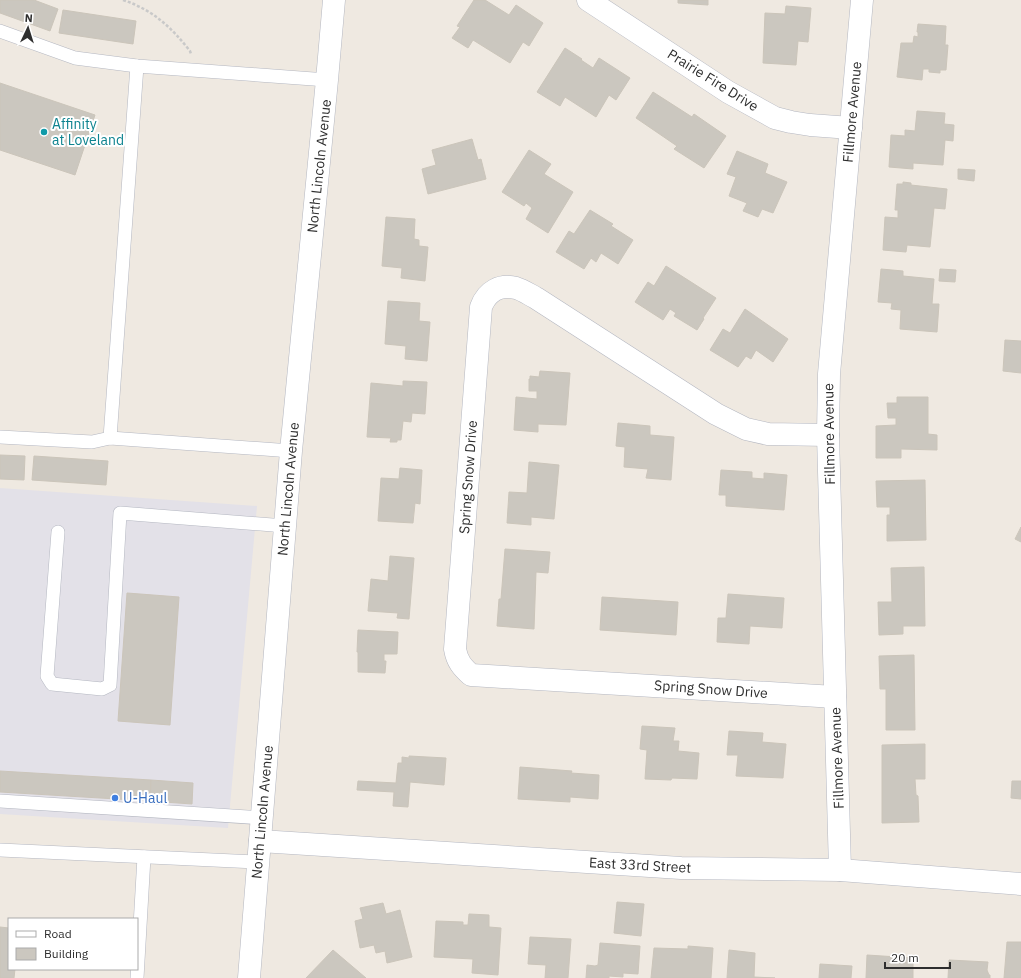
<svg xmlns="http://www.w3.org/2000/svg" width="1021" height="978" font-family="'IBM Plex Sans',sans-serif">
  <rect width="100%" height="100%" fill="#efe9e1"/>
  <polygon fill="#e3e1e8" points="0,488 257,506 228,828 0,814"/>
  <g fill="#cbc7bf" stroke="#cbc5ba">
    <polygon points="0,0 34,0 58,9 50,31 0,13"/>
    <polygon points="474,0 485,0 509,15 516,5 543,23 529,46 523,42 510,63 473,40 468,48 452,38 460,27 457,26"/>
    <polygon points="678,0 708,0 708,5 678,3"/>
    <polygon points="786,6 811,8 808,42 798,41 796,65 763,63 765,13 785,14"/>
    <polygon points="63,10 136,21 133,44 59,33"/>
    <polygon points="918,24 946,26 945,45 948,45 946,70 940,70 940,73 929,72 929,69 923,69 922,80 897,77 901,43 913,43 914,36 918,37 918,32 917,32"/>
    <polygon points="565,48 582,59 581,60 593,68 599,58 630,78 616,100 609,95 596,117 565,97 560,106 537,92"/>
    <polygon points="0,83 95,115 75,175 0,150"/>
    <polygon points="653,92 692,117 694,114 726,136 704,168 674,149 677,146 636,118"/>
    <polygon points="917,111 945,113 944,124 954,125 953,141 945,140 943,165 913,163 913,169 889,167 891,135 905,136 905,130 915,131"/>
    <polygon points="472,139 478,160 481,159 486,179 428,194 422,169 436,165 432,150"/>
    <polygon points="529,150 551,164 544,174 573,192 548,233 526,219 532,208 526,203 524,206 502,192"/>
    <polygon points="737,151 768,164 765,173 787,182 773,213 762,209 758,217 743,211 747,203 729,196 736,177 727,174"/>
    <polygon points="958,169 975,170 974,181 958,179"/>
    <polygon points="903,182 911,183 911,185 947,189 945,209 934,208 930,247 907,245 906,252 883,250 885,217 898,218 898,210 895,210 897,184 903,184"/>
    <polygon points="590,210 613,224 611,226 633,240 618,264 601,253 596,262 591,258 584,269 556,252 569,231 574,234"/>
    <polygon points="386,217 415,219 414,239 419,240 419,246 428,247 425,281 401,278 402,268 382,266"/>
    <polygon points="666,266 716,298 703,318 704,319 697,330 674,316 676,313 670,309 663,320 635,302 648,282 654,286"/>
    <polygon points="881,269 903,271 903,276 934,279 932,304 939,304 937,332 900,329 901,310 891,309 892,303 878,302"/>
    <polygon points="940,269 956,270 955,282 939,281"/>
    <polygon points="388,301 420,303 419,321 430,322 427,361 405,359 406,346 385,344"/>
    <polygon points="745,309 788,339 773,362 756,350 751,359 746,356 738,367 710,350 723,329 730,333"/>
    <polygon points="1005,340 1021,341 1021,373 1003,371"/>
    <polygon points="540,371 570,373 566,425 538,424 538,432 514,430 516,397 537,399 537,391 529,391 529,379 530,379 530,376 539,377"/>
    <polygon points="403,381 427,382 425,414 412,413 411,422 403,421 401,440 397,440 397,442 390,442 391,438 367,437 371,383 403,386"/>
    <polygon points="897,397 928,397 928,434 937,435 937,450 901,449 901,458 876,458 876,426 896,425 896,418 888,418 887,403 897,403"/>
    <polygon points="618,423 650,426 650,435 674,437 671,480 646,478 648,469 624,467 625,447 616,446"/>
    <polygon points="0,455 25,456 24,480 0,479"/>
    <polygon points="34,456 108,461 106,485 32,480"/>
    <polygon points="529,462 559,465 554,519 531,517 531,525 507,523 509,492 527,493"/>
    <polygon points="400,468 422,470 420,504 415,503 413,523 378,521 381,478 399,479"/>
    <polygon points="721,470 752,472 752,478 764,479 764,473 787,475 784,510 726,506 726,495 719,495"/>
    <polygon points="925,480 926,540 887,541 887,515 890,515 890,507 877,507 876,481"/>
    <polygon points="1021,527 1021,542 1015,539"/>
    <polygon points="505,549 550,552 548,573 536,572 534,629 497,626 499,599 501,599"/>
    <polygon points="390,556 414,558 409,619 397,618 398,613 368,611 371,579 388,581"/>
    <polygon points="924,567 925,626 903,626 903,634 879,635 878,602 892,602 891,568"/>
    <polygon points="127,593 179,597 170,725 118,721"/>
    <polygon points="728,594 784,598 782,628 750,626 749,644 717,642 718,618 726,618"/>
    <polygon points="602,597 678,602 676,635 600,630"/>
    <polygon points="358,630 398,632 397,654 384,654 384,661 386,661 385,673 358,672 358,652 357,652"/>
    <polygon points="914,655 915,730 886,730 886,689 880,689 879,656"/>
    <polygon points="642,726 675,728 673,741 679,741 678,751 699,753 697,779 672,778 671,780 645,779 647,750 640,749"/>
    <polygon points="729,731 763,733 762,742 786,744 783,778 736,776 738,755 727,755"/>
    <polygon points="925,744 925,779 915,779 916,795 918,796 919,822 882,823 882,745"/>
    <polygon points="409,756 446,758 444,785 410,782 408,807 393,806 394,792 357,790 358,781 396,783 398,763 402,763 402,757 409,758"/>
    <polygon points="520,767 572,771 571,773 599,775 598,799 570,797 570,802 518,799"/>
    <polygon points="0,771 151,780 150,801 0,792"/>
    <polygon points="151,780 193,783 192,804 150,801"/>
    <polygon points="1012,781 1021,781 1021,799 1011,798"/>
    <polygon points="617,902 644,904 641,936 614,933"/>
    <polygon points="383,903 386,914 400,910 412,957 387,963 385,951 376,953 374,945 360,948 355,921 363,919 360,908"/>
    <polygon points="469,914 489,915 489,927 501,928 498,975 472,973 473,959 434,957 436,921 463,922 463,925 468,925"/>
    <polygon points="0,927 9,928 9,969 15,969 14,978 0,978"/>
    <polygon points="530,937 571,939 568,978 545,978 546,965 528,964"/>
    <polygon points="1007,942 1021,942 1021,978 1004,978"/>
    <polygon points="600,943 640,946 638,974 623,973 623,977 609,976 609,978 586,978 587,965 595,966 598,965"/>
    <polygon points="688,946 713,948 711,978 651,978 654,948 688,949"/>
    <polygon points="333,950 366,978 306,978"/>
    <polygon points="729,950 755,953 754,977 775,978 727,978"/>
    <polygon points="867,955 913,958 913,978 866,978"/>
    <polygon points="949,960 988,962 987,970 989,975 990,975 990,978 948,978"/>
    <polygon points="820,964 852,966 851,978 819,978"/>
  </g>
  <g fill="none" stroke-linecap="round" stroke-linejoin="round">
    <g stroke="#b4b7c1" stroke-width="14">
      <g id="service">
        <polyline points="0,31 75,58 137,66 327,80"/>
        <polyline points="0,437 92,442 110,438 291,451"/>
        <polyline points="110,438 137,66"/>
        <polyline points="58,532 47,676 52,684 102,689 110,685 120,513 285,526"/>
        <polyline points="0,801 262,818"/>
        <polyline points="0,850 258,862"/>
        <polyline points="137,978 144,857"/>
      </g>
    </g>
    <g stroke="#b4b7c1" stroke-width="23">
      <g id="minor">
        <polyline points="588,0 728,92 775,118 791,122 810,125 851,128"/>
        <path d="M828 435 768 434 746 429 716 414 536 298C530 295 523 290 516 288 500 284 487 291 481 307L455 649C457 661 462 667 471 675L835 697"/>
        <polyline points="260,841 681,868 840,870 1021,884"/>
        <polyline points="840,870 828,435 829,374 862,0"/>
      </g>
    </g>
    <g stroke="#b4b7c1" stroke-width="23">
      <polyline id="tertiary" points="249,978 291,451 327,80 334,0"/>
    </g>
    <path stroke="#c9c9c9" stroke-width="2.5" stroke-dasharray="3 2" stroke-linecap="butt" d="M123 0C153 10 171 27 190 51L191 54"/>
    <use href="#service" stroke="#fff" stroke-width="13"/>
    <use href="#minor" stroke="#fff" stroke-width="22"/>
    <use href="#tertiary" stroke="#fff" stroke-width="22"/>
  </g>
  <circle fill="#0f9aa8" stroke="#fff" stroke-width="1.5" cx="44" cy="132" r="4"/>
  <circle fill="#3f7fe0" stroke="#fff" stroke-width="1.5" cx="115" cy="798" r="4"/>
  <g text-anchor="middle" stroke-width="4" stroke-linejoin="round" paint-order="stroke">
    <g font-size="14" fill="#2e2e2e" stroke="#fff">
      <text transform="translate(713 80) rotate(32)" y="5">Prairie Fire Drive</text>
      <text transform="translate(852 112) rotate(-85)" y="5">Fillmore Avenue</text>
      <text transform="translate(319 166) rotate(-84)" y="5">North Lincoln Avenue</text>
      <text transform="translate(829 434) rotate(-91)" y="5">Fillmore Avenue</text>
      <text transform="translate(468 477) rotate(-86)" y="5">Spring Snow Drive</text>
      <text transform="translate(288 489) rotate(-85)" y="5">North Lincoln Avenue</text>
      <text transform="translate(711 689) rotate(4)" y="5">Spring Snow Drive</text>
      <text transform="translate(837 758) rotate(-92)" y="5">Fillmore Avenue</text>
      <text transform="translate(262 812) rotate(-85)" y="5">North Lincoln Avenue</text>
      <text transform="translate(640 865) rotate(3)" y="5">East 33rd Street</text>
    </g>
    <g font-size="14" fill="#0d838f" stroke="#fff" text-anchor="start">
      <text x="52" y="129">Affinity<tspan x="52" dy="16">at Loveland</tspan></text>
    </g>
    <g font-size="14" fill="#366cbe" stroke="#fff" text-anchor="start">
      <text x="123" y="803">U-Haul</text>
    </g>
  </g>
  <rect x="8" y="918" width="130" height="52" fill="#ffffff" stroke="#ababab"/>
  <rect x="16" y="931" width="20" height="6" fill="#ffffff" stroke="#ababab"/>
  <text x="44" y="938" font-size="12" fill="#2e2e2e">Road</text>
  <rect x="16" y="948" width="20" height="12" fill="#cbc7bf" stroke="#ababab"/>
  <text x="44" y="958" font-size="12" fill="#2e2e2e">Building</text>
  <g transform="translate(28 28) rotate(4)" stroke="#ffffff" stroke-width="3" paint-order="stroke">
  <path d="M0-3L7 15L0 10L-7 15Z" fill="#2e2e2e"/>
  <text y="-6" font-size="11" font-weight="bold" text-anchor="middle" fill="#2e2e2e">N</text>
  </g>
  <path d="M885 962v6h65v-6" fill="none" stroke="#2e2e2e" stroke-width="2"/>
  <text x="891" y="962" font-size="12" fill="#2e2e2e" stroke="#ffffff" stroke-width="3" paint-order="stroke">20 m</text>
</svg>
